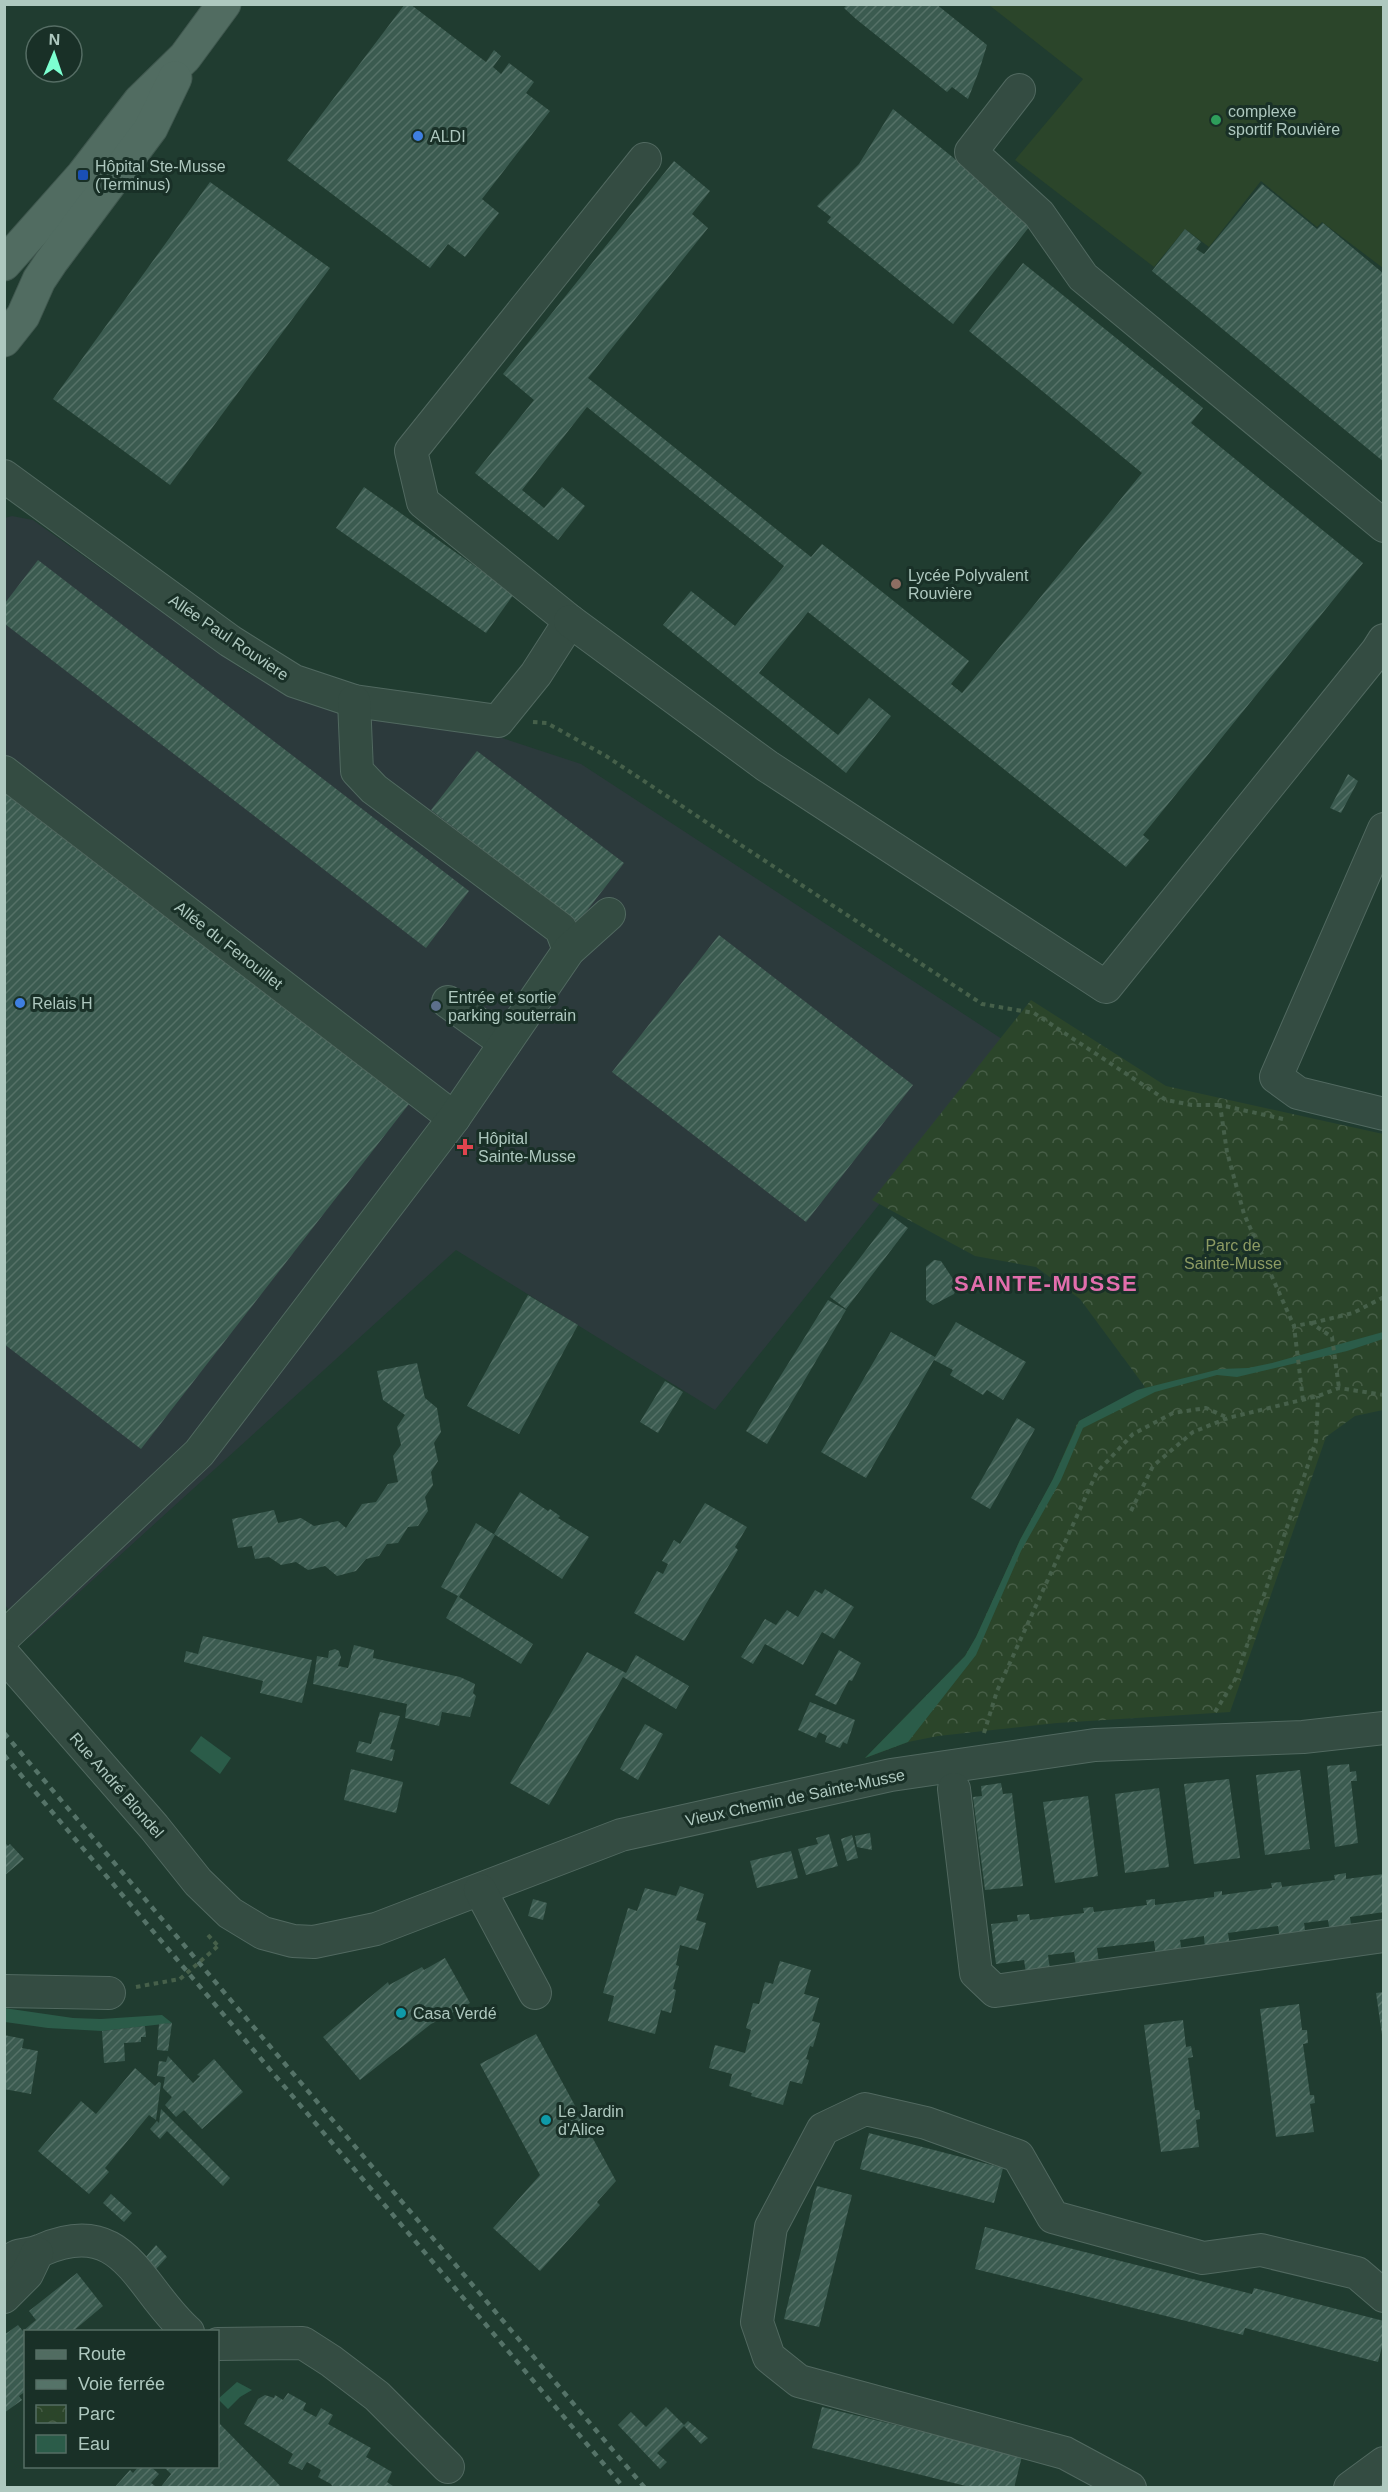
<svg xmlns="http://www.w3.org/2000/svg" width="1388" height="2492" font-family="Arial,sans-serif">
  <defs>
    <pattern id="park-crowns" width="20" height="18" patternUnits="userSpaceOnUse" patternTransform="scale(1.5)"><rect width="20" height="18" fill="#2b452a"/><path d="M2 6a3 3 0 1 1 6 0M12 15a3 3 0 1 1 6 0" fill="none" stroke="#475e47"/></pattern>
    <pattern id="building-hatch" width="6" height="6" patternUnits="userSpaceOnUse" patternTransform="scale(1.5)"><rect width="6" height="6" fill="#3b5b50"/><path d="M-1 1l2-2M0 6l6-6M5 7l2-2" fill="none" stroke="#557167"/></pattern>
  </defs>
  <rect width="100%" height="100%" fill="#203c30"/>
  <polygon fill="#2c3a3c" points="12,516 33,520 246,672 294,695 499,737 581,764 1008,1043 715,1410 456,1250 30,1637 19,1624 5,1605 5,518"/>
  <polygon fill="#2b452a" points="989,5 1383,5 1383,268 1322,222 1317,227 1261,181 1209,247 1185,229 1154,267 1015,160 1083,79"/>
  <polygon fill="url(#park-crowns)" points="1031,1000 1166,1086 1383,1134 1383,1410 1355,1416 1326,1437 1230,1712 1057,1723 938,1736 908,1742 865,1758 965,1656 976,1637 1020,1540 1053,1479 1076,1426 1079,1421 1145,1387 1080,1299 1036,1267 975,1256 872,1200"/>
  <g fill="#2b5c49">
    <polygon points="1383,1332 1383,1339 1347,1351 1237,1377 1217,1375 1155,1392 1083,1428 1061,1480 1021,1551 976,1655 908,1742 865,1758 965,1656 976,1637 1020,1540 1053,1479 1079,1421 1137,1390 1220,1369 1248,1368 1272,1363"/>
    <polygon points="201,1736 231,1758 220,1774 190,1751"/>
    <polygon points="4,2008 73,2018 101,2019 162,2015 172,2023 102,2031 48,2028 5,2022"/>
    <polygon points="237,2382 252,2390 240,2397 228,2409 218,2399"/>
  </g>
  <g fill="url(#building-hatch)">
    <polygon points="405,4 410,4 486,62 494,50 501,56 493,67 501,74 509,63 534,82 526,93 550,111 482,199 499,213 465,257 448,244 430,268 287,160"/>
    <polygon points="848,4 936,4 987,45 979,71 968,99 952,87 947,92 856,19 844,8"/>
    <polygon points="893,109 1033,222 953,324 827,222 831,217 817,206 859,164"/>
    <polygon points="674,161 710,191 692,214 708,228 588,378 811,557 822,544 969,661 951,684 962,693 1142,473 969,331 1023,263 1203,408 1191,423 1363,563 1143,835 1149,840 1126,867 808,612 759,673 838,735 869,698 891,716 846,773 663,625 691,591 735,626 784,566 587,407 522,490 544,508 562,487 585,506 558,540 475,473 534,400 503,374"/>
    <polygon points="210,182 330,268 170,485 53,399"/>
    <polygon points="1262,184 1317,229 1323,223 1384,274 1384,462 1152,271 1185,229 1201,242 1196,249 1204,254"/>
    <polygon points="364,487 514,594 486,633 336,528"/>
    <polygon points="38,560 469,891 426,948 5,624 5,603"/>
    <polygon points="477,751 624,863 578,922 431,810"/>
    <polygon points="1348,774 1358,781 1341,813 1330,808"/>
    <polygon points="4,793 409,1104 141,1449 4,1344"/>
    <polygon points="719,935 913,1085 806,1222 612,1072"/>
    <polygon points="892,1216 908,1228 846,1309 830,1297"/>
    <polygon points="934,1260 941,1261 955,1282 956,1289 954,1294 933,1305 926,1300 926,1267"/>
    <polygon points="528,1295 578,1325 519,1434 467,1406"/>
    <polygon points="828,1300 846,1310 767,1444 746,1431"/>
    <polygon points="956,1322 1026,1362 1003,1400 987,1390 983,1395 950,1375 953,1370 934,1360 866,1478 821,1452 891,1332 935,1357"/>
    <polygon points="417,1363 425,1398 437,1408 441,1432 434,1443 438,1461 431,1472 433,1485 425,1497 428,1511 418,1526 408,1527 398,1543 387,1544 379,1556 366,1559 356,1571 337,1576 325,1566 308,1570 296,1562 281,1565 269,1557 255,1559 252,1546 238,1548 232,1519 274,1510 278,1523 301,1518 314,1526 338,1521 346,1528 362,1504 376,1502 388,1484 398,1482 393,1456 401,1445 397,1427 405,1415 383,1400 377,1371"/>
    <polygon points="665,1381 683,1392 658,1433 640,1422"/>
    <polygon points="1017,1418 1035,1429 990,1509 971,1498"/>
    <polygon points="520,1492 548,1511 550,1509 560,1516 558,1518 589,1537 562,1579 494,1534"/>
    <polygon points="705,1503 747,1527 735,1547 738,1550 684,1641 634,1613 657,1571 663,1574 668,1564 662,1561 674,1540 680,1544"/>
    <polygon points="476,1523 495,1535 459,1597 533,1644 521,1664 446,1618 458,1596 441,1587"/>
    <polygon points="825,1589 854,1607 834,1639 822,1632 803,1665 765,1644 753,1664 741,1657 765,1619 776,1625 787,1610 798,1617 815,1590 822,1594"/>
    <polygon points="203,1636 312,1660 302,1703 260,1693 263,1681 184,1662 186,1651 198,1654"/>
    <polygon points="354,1645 374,1650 373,1658 460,1677 475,1684 473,1693 476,1696 470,1717 442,1712 439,1726 405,1718 407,1704 313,1684 317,1656 328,1658 329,1651 335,1649 339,1651 341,1657 338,1666 348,1668"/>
    <polygon points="839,1650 861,1663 852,1681 849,1680 836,1705 815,1695"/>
    <polygon points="587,1652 626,1673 636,1655 689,1686 676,1709 623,1677 549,1805 510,1783"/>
    <polygon points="810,1702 855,1720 847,1744 843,1742 840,1748 825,1742 827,1736 819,1732 816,1738 798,1730"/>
    <polygon points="380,1712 400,1716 390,1749 395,1750 392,1761 356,1752 359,1741 371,1744"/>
    <polygon points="645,1724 663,1734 638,1780 620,1769"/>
    <polygon points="1349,1764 1350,1772 1356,1771 1357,1781 1351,1781 1358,1843 1335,1847 1327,1766"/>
    <polygon points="351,1769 403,1782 396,1813 344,1800"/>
    <polygon points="1300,1770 1310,1849 1265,1855 1256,1775"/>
    <polygon points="1229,1779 1240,1858 1194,1864 1184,1784"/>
    <polygon points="1001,1783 1003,1794 1012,1793 1023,1886 985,1890 973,1797 982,1796 981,1786"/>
    <polygon points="1159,1788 1169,1867 1125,1873 1115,1794"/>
    <polygon points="1088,1796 1098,1876 1055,1883 1043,1802"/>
    <polygon points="870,1833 872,1850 857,1847 855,1836"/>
    <polygon points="829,1834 838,1866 806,1875 798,1849 818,1844 816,1838"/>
    <polygon points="852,1835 858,1858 847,1861 841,1839"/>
    <polygon points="4,1842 8,1846 10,1844 24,1859 4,1876"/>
    <polygon points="791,1851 798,1878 757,1888 750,1861"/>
    <polygon points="1346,1873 1346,1879 1384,1874 1384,1912 1350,1917 1352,1931 1330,1933 1328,1920 1304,1923 1306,1937 1280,1940 1278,1926 1228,1933 1230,1947 1205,1950 1204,1936 1180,1940 1182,1953 1156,1956 1154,1941 1097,1948 1099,1963 1076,1966 1074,1952 1048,1955 1050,1970 1026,1973 1024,1960 996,1964 991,1924 1018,1921 1017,1915 1029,1914 1030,1920 1084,1913 1083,1908 1093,1907 1094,1912 1147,1905 1146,1900 1155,1899 1155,1905 1214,1897 1214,1892 1222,1891 1222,1895 1272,1888 1271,1883 1281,1882 1282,1887 1335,1880 1334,1875"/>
    <polygon points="680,1886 704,1894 696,1920 706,1923 698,1950 680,1945 676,1965 679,1966 673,1989 676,1990 671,2013 661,2010 655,2034 608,2021 614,1996 603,1993 628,1908 637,1911 645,1888 676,1896"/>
    <polygon points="533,1899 547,1903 543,1920 528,1916"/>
    <polygon points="445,1958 470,2003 431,2024 360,2080 323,2037 388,1982 389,1985 422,1967 424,1970"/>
    <polygon points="780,1961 811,1970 804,1994 819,1998 812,2021 820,2023 813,2047 810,2046 806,2059 809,2060 802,2084 790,2081 783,2105 751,2096 752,2093 729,2086 732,2074 709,2068 715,2045 745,2053 751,2030 746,2028 753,2003 759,2004 765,1982 773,1984"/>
    <polygon points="1384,1992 1384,2035 1382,2035 1376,1993"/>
    <polygon points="1299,2004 1302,2030 1307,2030 1308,2043 1303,2044 1310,2095 1314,2095 1315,2103 1310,2104 1314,2132 1276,2137 1260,2009"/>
    <polygon points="1183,2020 1186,2047 1191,2046 1193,2057 1188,2058 1195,2110 1199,2110 1200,2114 1200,2119 1196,2120 1199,2147 1161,2152 1144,2025"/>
    <polygon points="172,2023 168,2051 157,2050 159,2024"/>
    <polygon points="145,2026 146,2037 141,2037 141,2042 124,2043 125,2061 104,2063 102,2031"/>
    <polygon points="536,2034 616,2181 597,2202 600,2205 540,2271 493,2228 540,2175 480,2064"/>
    <polygon points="4,2035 24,2039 22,2048 38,2051 31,2094 4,2089"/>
    <polygon points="168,2056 193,2083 200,2076 197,2075 214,2059 243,2092 202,2129 184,2110 176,2117 165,2105 172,2097 163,2088 165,2077 157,2076 159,2061 166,2062"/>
    <polygon points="135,2068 155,2086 159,2082 161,2083 156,2120 149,2115 105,2168 109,2172 89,2194 38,2151 81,2101 96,2114"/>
    <polygon points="161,2109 230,2178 223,2186 167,2131 160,2139 150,2129 157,2121 159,2123"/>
    <polygon points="869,2133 1003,2168 994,2203 860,2169"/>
    <polygon points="817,2186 852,2195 819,2327 784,2319"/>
    <polygon points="111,2194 132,2213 124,2222 103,2203"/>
    <polygon points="985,2227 1252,2294 1254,2288 1384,2321 1384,2339 1378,2362 1245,2328 1243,2335 975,2269"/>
    <polygon points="156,2245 167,2257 156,2269 145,2258"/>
    <polygon points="77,2273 103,2306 72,2332 26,2332 26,2391 19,2396 22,2400 4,2413 4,2335 18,2325 23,2331 36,2320 29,2311"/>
    <polygon points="288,2393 306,2403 303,2410 316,2417 321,2408 333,2415 328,2424 371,2448 366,2457 392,2472 387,2482 396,2488 333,2488 331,2484 318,2477 321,2470 307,2462 302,2470 288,2463 293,2454 244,2424 258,2399 265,2395 274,2398 275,2395 283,2400"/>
    <polygon points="666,2407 684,2425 688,2421 708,2438 701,2444 684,2426 657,2453 667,2462 660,2469 618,2425 631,2412 646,2427"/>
    <polygon points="822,2407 1022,2456 1014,2488 974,2488 812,2448"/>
    <polygon points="218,2422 267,2472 282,2488 160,2488 171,2474 163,2466 218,2466"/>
    <polygon points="139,2466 150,2466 159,2474 151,2483 155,2486 153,2488 114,2488 130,2470 133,2473"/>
  </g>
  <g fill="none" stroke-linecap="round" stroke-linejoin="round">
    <g stroke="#516960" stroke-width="34">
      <g id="minor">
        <polyline points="1019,90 971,152 1039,214 1083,277 1384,526"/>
        <polyline points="4,476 230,641 294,681 354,701 498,721 536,674 570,621 423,502 411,451 645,159"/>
        <polyline points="570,621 767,766 1106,987 1377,651 1384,640"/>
        <polyline points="354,701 357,771 374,789 561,929 569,950"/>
        <polyline points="4,772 454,1118"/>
        <polyline points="1384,829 1276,1077 1298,1093 1384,1114"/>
        <polyline points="448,1002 505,1043"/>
        <polyline points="4,1637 199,1453 454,1118 569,950 609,914"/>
        <polyline points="4,1655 154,1827 198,1882 230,1913 263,1933 293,1941 314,1942 376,1929 621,1835 891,1775 1095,1745 1303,1737 1384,1728"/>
        <polyline points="954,1789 976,1973 995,1991 1384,1936"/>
        <polyline points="480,1890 535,1993"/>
        <polyline points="4,1991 109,1993"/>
        <path d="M4 2266C19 2250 25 2258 42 2250 125 2214 138 2288 188 2332"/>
        <polyline points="4,2297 27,2274 37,2253"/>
        <polyline points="218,2344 303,2343 331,2361 377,2396 448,2467"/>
        <polyline points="1130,2488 1065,2453 799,2381 769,2357 757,2322 771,2227 823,2129 865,2109 926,2123 1018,2156 1053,2217 1203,2258 1261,2250 1357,2273 1384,2296"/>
        <polyline points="1350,2488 1384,2463"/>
      </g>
    </g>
    <g stroke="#40584f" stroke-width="35">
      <g id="major">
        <polyline points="4,264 83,175 140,101 185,57 224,4"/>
        <polyline points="4,340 23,316 39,280 51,262 151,128 175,78"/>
      </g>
    </g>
    <g stroke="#46604a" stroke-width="4" stroke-dasharray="4.5 4.5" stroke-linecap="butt">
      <polyline points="533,722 547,723 606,756 982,1004 1034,1013 1166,1100 1192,1105 1220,1105"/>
      <polyline points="1283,1119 1220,1105 1227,1152 1244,1214 1294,1326"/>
      <polyline points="1312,1323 1353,1313 1384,1297"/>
      <polyline points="1303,1400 1294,1326 1311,1323 1332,1337 1339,1388"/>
      <polyline points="1131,1511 1153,1466 1193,1432 1228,1418 1318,1396 1339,1388 1384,1395"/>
      <polyline points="1215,1712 1236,1678 1316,1441 1318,1396"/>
      <polyline points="984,1733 997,1691 1097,1472 1133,1434 1173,1413 1206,1408 1228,1418"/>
      <polyline points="208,1935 218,1946"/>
      <polyline points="136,1987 180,1979"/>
    </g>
    <use href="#minor" stroke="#344c42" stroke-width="32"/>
    <use href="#major" stroke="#516c61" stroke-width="33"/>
    <g stroke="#557368" stroke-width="4.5" stroke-dasharray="6 6" stroke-linecap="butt">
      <polyline points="4,1733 645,2488"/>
      <polyline points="4,1755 624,2488"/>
    </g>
    <polyline stroke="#46604a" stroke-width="4" stroke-dasharray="4.5 4.5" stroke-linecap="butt" points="180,1979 218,1946"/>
  </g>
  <circle fill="#2e9e5b" stroke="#193027" stroke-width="2" cx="1216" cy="120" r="6"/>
  <g fill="#3f7fe0" stroke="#193027" stroke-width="2">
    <circle cx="418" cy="136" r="6"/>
    <circle cx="20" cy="1003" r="6"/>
  </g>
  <rect fill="#1a4fb4" stroke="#193027" stroke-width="2" x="77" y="169" width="12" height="12" rx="3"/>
  <circle fill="#8d6e63" stroke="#193027" stroke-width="2" cx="896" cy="584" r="6"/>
  <circle fill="#5c6f8a" stroke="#193027" stroke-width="2" cx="436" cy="1006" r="6"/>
  <path fill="#e0444e" stroke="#193027" stroke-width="2" d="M462 1138h6v6h6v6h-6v6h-6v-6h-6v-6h6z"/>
  <g fill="#0f9aa8" stroke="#193027" stroke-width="2">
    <circle cx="401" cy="2013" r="6"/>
    <circle cx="546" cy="2120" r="6"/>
  </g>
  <g text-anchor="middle" stroke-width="6" stroke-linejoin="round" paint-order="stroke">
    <g font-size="16" fill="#aec8bf" stroke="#193027" text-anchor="start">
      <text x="1228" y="117">complexe<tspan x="1228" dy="18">sportif Rouvière</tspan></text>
      <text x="430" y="142">ALDI</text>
      <text x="95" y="172">Hôpital Ste-Musse<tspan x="95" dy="18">(Terminus)</tspan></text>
      <text x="908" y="581">Lycée Polyvalent<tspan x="908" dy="18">Rouvière</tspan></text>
      <text x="448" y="1003">Entrée et sortie<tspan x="448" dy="18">parking souterrain</tspan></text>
      <text x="32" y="1009">Relais H</text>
      <text x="478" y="1144">Hôpital<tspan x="478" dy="18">Sainte-Musse</tspan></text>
      <text x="413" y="2019">Casa Verdé</text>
      <text x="558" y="2117">Le Jardin<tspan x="558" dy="18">d'Alice</tspan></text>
    </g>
    <g font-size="16" fill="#aec8bf" stroke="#193027">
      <text transform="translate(229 637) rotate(34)" y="6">Allée Paul Rouviere</text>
      <text transform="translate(229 945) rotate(38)" y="6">Allée du Fenouillet</text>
      <text transform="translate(117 1785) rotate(49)" y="6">Rue André Blondel</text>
      <text transform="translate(795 1797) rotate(-12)" y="6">Vieux Chemin de Sainte-Musse</text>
    </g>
    <g font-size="16" fill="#8d9b63" stroke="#193027">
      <text x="1233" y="1251">Parc de<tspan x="1233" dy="18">Sainte-Musse</tspan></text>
    </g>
    <g font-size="22" font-weight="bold" letter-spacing="1.5" fill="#e26ead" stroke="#193027">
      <text x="1046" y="1291">SAINTE-MUSSE</text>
    </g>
  </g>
  <rect width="1388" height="2492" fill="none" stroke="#aec8bf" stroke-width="12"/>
  <rect x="24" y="2330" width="195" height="138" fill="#193027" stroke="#556d64" stroke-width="1.5"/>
  <rect x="36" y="2350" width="30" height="9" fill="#516c61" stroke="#556d64" stroke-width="1.5"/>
  <text x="78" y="2360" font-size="18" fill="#aec8bf">Route</text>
  <rect x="36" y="2380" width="30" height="9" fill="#557368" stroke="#556d64" stroke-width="1.5"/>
  <text x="78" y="2390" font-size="18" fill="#aec8bf">Voie ferrée</text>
  <rect x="36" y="2405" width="30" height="18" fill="url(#park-crowns)" stroke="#556d64" stroke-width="1.5"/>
  <text x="78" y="2420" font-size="18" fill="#aec8bf">Parc</text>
  <rect x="36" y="2435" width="30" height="18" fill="#2b5c49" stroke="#556d64" stroke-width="1.5"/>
  <text x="78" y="2450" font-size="18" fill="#aec8bf">Eau</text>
  <g transform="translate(54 54) rotate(2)"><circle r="28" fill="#193027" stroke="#556d64" stroke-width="1.5"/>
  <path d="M0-4.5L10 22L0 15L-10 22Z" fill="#7cffd0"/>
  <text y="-9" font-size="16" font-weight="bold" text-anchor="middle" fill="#aec8bf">N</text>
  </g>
</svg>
